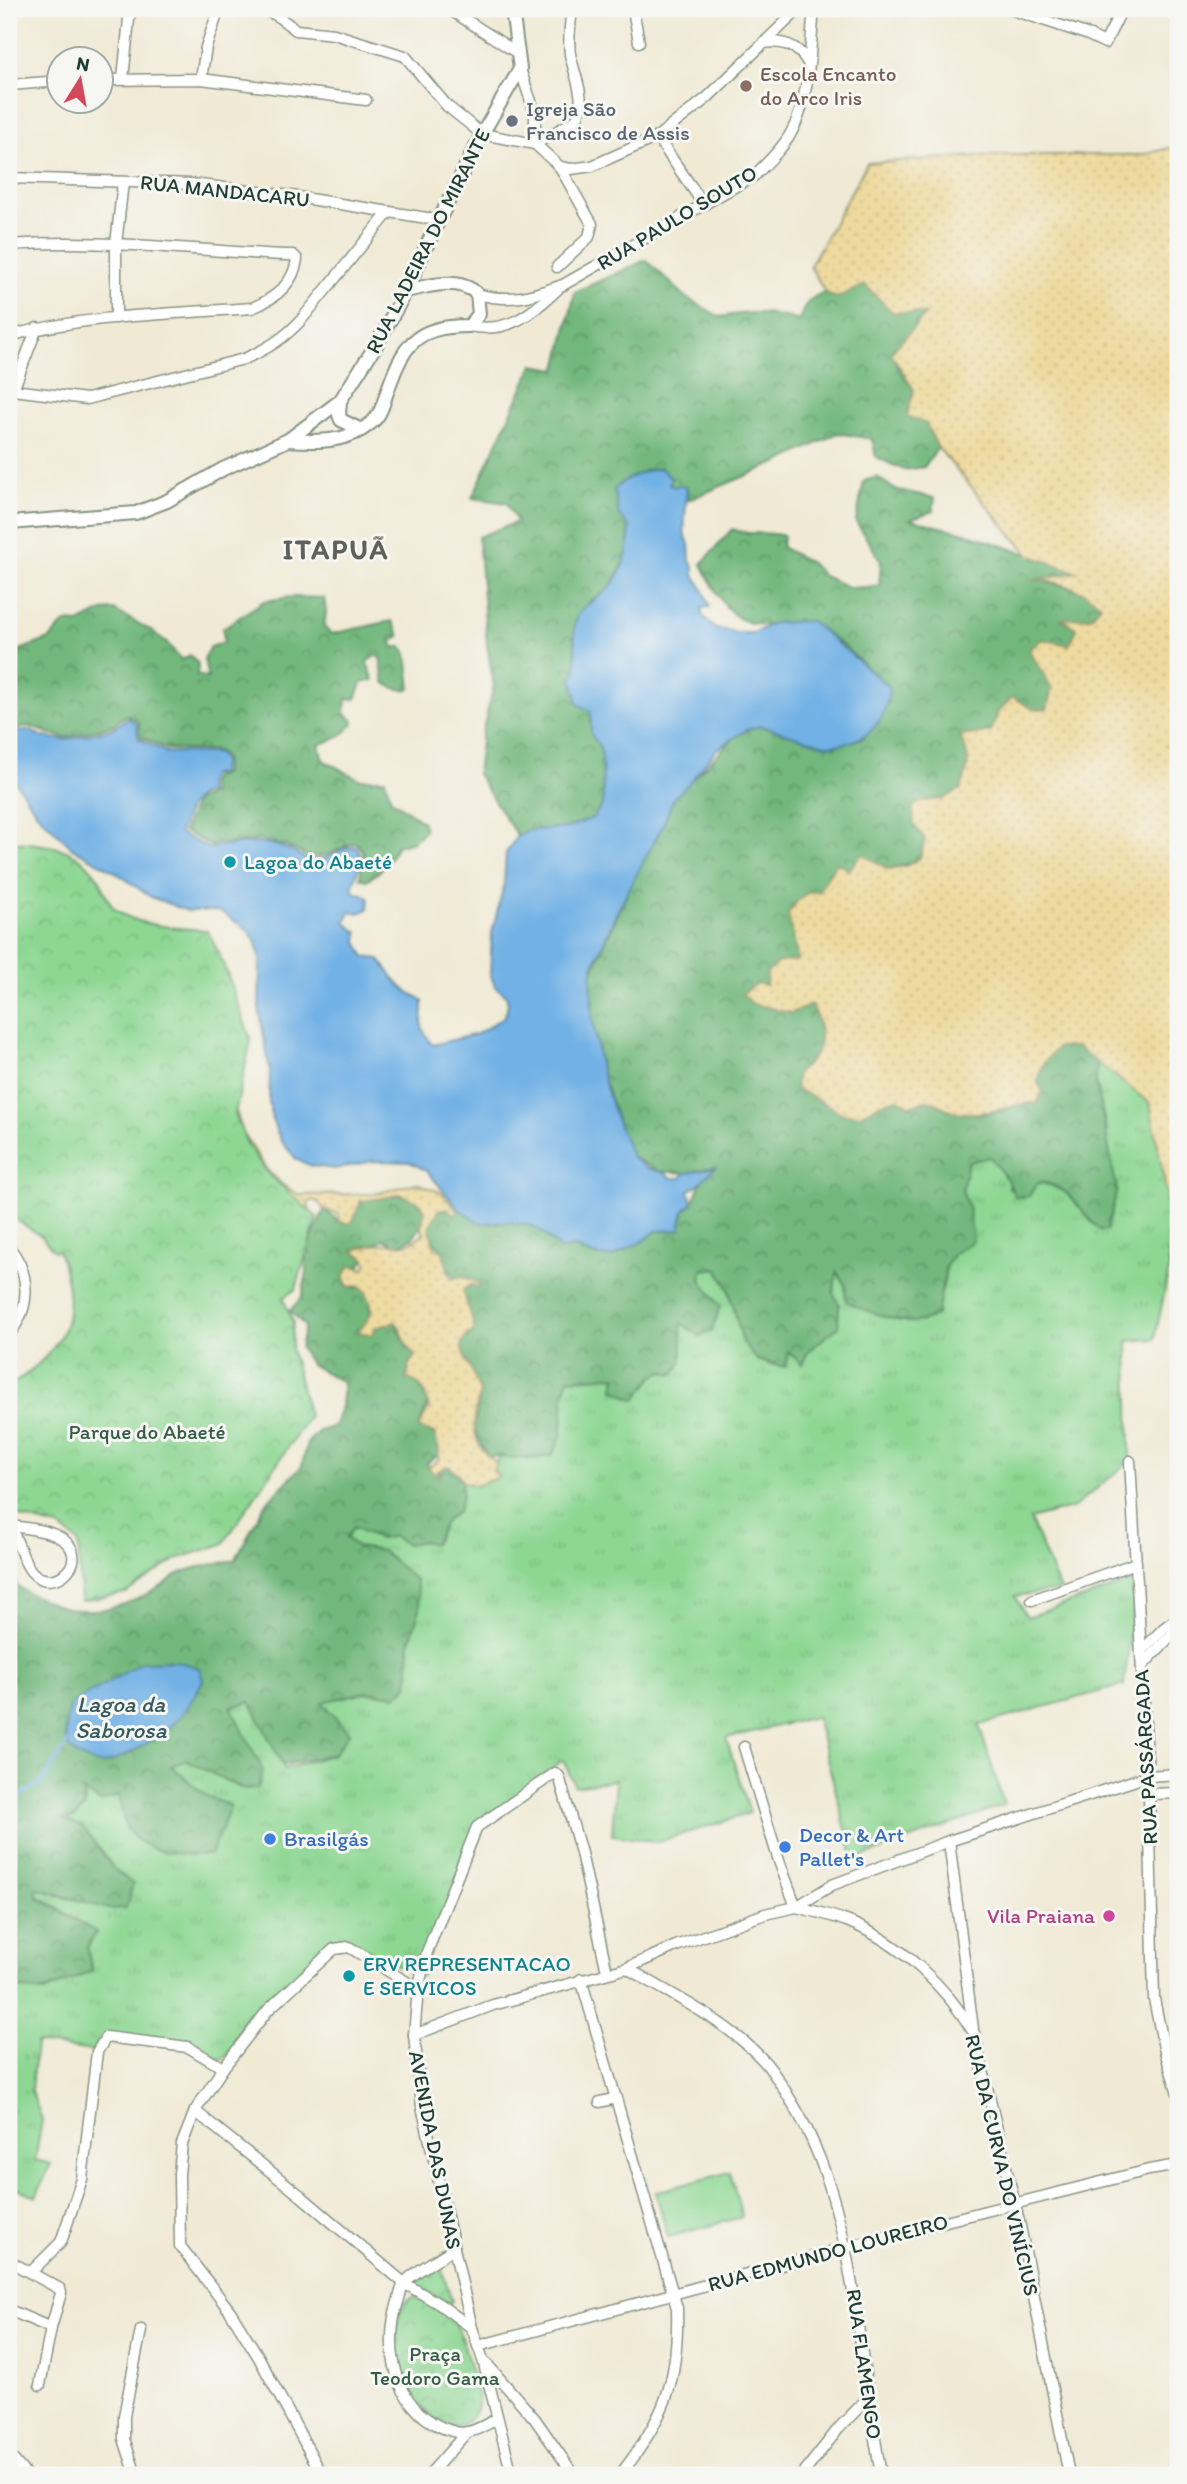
<svg xmlns="http://www.w3.org/2000/svg" width="1187" height="2484" font-family="Itim,sans-serif">
  <defs>
    <pattern id="grass-tufts" width="24" height="20" patternUnits="userSpaceOnUse" patternTransform="scale(1.75)"><rect width="24" height="20" fill="#8dd793"/><path d="M3 7l-1-3M5 7V3M7 7l1-3M15 17l-1-3M17 17v-4M19 17l1-3" fill="none" stroke="#79b97f"/></pattern>
    <pattern id="forest-crowns" width="20" height="18" patternUnits="userSpaceOnUse" patternTransform="scale(1.75)"><rect width="20" height="18" fill="#72b87d"/><path d="M2 6a3 3 0 1 1 6 0M12 15a3 3 0 1 1 6 0" fill="none" stroke="#5d9767"/></pattern>
    <pattern id="sand-dots" width="8" height="8" patternUnits="userSpaceOnUse" patternTransform="scale(1.75)"><rect width="8" height="8" fill="#eeda9e"/><path d="M2 2h.1M6 6h.1" fill="none" stroke="#ccbc89" stroke-width="1.8" stroke-linecap="round"/></pattern>
    <pattern id="park-crowns" width="20" height="18" patternUnits="userSpaceOnUse" patternTransform="scale(1.75)"><rect width="20" height="18" fill="#8dd793"/><path d="M2 6a3 3 0 1 1 6 0M12 15a3 3 0 1 1 6 0" fill="none" stroke="#79b97f"/></pattern>
  </defs>
  <rect width="100%" height="100%" fill="#f6f6f2"/>
  <filter id="ink" filterUnits="userSpaceOnUse"><feTurbulence type="fractalNoise" baseFrequency=".0143" numOctaves="2"/><feDisplacementMap in="SourceGraphic" scale="14" xChannelSelector="R" yChannelSelector="G"/><feConvolveMatrix kernelMatrix="1 2 1 2 8 2 1 2 1" color-interpolation-filters="sRGB"/></filter>
  <filter id="wash" filterUnits="userSpaceOnUse"><feTurbulence type="fractalNoise" baseFrequency=".00686" numOctaves="4" result="noise"/><feDisplacementMap in="SourceGraphic" scale="28" xChannelSelector="R" yChannelSelector="G"/><feGaussianBlur stdDeviation="1.57" result="paint"/><feColorMatrix in="noise" values="0 0 0 0 0 0 0 0 0 0 0 0 0 0 0 0 0 1.4 0 .05"/><feComposite in="paint" operator="in"/></filter>
  <g filter="url(#wash)">
    <rect width="100%" height="100%" fill="#f0ead5"/>
    <path fill="url(#grass-tufts)" stroke="#568a64" stroke-width="2" d="M1097 1057 1150 1103 1166 1191 1169 1269 1155 1339 1128 1341 1130 1461 1074 1507 1030 1519 1060 1590 1015 1596 1027 1617 1137 1580 1124 1685 979 1725 1004 1805 854 1860 816 1717 726 1738 750 1813 658 1842 612 1835 616 1780 575 1786 563 1760 477 1827 421 1976 336 1938 222 2060 188 2047 106 2037 92 2051 36 2043 31 2090 42 2120 35 2160 51 2164 36 2197 9 2184V1987L44 1992 92 1971 87 1948 96 1932 38 1896 35 1887 69 1899 133 1884 114 1869 103 1852 63 1819 85 1808V1791L100 1802 119 1795 127 1829 230 1806 206 1796 171 1766 186 1760 245 1790 263 1771 230 1708 250 1701 285 1769 334 1754 349 1732 321 1702 366 1692 397 1696 408 1685 410 1641 420 1608 382 1551 358 1547 346 1539 354 1527 380 1539 393 1536 406 1544 424 1541 434 1544 445 1522 458 1510 462 1496V1481L475 1486 498 1477 493 1470 500 1457 533 1459 561 1436 564 1394 568 1378C584 1380 599 1376 616 1376L614 1389 635 1400 652 1378 663 1371 673 1374 682 1362 681 1322 720 1306 701 1280 702 1270 717 1268 729 1290 743 1343 768 1364 785 1367 787 1351 809 1350 838 1327 833 1293 837 1271 845 1285 846 1301 900 1321 943 1289 946 1266 954 1253 969 1210 962 1190 968 1162 990 1156 1008 1181 1009 1188C1041 1181 1042 1180 1072 1196L1107 1132 1096 1082Z"/>
    <g fill="url(#forest-crowns)" stroke="#487a58" stroke-width="2">
      <path d="M646 260 687 298 720 317C750 311 770 311 799 321 804 305 809 298 825 292L836 298 865 284 927 313 891 353 901 372 914 390 926 424 938 448 924 467 904 470 876 457 872 439 838 433 779 462 688 500 687 487H674L669 484 671 478 660 468 646 470 634 477 624 518 629 526 628 555 613 583 606 592 591 600 575 624 576 670 591 712V734L599 746 602 755 603 804 593 818 568 828 529 830 517 836 477 774 482 733 494 686 487 645 478 537 517 522 507 503 472 498 533 365 557 369 575 292Z"/>
      <path d="M877 477 894 489 935 498 933 511 910 519 969 534 1079 572 1041 580 1088 593 1101 605 1091 617 1063 620 1077 629 1052 688 1047 709 998 712 991 732 960 736C972 758 969 767 961 789L943 799 923 801 914 825 925 839 920 858C903 867 870 875 850 871 845 871 840 866 836 863L818 893C802 891 797 901 789 914L799 960C780 963 764 989 753 1004L791 1013 812 1005C826 1037 824 1051 797 1073L814 1097 843 1114 860 1115 882 1103 898 1098 911 1106C937 1093 936 1109 956 1112 976 1116 1001 1114 1019 1104 1034 1096 1035 1076 1043 1063 1047 1057 1054 1052 1058 1047H1077L1097 1057 1096 1082 1117 1190 1107 1230H1100C1078 1212 1072 1185 1038 1182L1029 1196 1015 1197 1008 1181 990 1157 968 1162 962 1190 969 1210 973 1241 954 1253 946 1266 937 1315C933 1317 927 1320 922 1321 902 1325 864 1311 846 1301L845 1285 837 1272 833 1293 839 1304 838 1327 809 1350 802 1364 788 1351 786 1367 757 1360 743 1343 729 1290 717 1268 702 1270 701 1280 720 1306 712 1331 700 1336 681 1323 682 1362 673 1374 663 1371 652 1378 635 1400 614 1389 616 1376C599 1376 584 1380 568 1378L564 1394 561 1436 552 1456 533 1459 487 1456 474 1428 480 1392 462 1353V1341L475 1330 463 1290 470 1285 456 1279 445 1263 442 1249 424 1233 421 1227 412 1238 397 1246 384 1239 375 1244 354 1250 365 1259 358 1268 350 1265 344 1277 349 1287 363 1288 370 1298 371 1317 359 1332 372 1335 375 1328 395 1322 408 1349 416 1356 410 1364 406 1378C419 1380 424 1392 428 1403L418 1428C435 1431 438 1439 439 1454L426 1464 438 1476 441 1468 448 1466 462 1481V1496L458 1511 445 1522 434 1544 424 1541 406 1544 393 1536 381 1539 354 1527 346 1538 358 1547 382 1551 416 1581 420 1608 410 1641 408 1685 397 1696 366 1692 322 1702 349 1733 334 1754 283 1765 250 1702 231 1707 263 1771 258 1788 245 1790 186 1760 171 1766 206 1796 231 1806 210 1855C184 1855 142 1855 127 1828 122 1819 121 1805 119 1795L100 1802 82 1790 85 1808 74 1818 64 1820 82 1826 114 1869 133 1884 126 1908 109 1909 36 1888 38 1897 96 1932 87 1948 92 1971 44 1992 9 1987V1561L17 1586C68 1618 109 1618 160 1587 166 1584 171 1578 177 1575 195 1566 215 1564 235 1560L265 1504 302 1466 307 1443 319 1431 335 1426 341 1406 343 1382 310 1364 300 1347 305 1326 290 1311 302 1297 307 1272 306 1252 324 1210 343 1223H351L361 1201C383 1196 411 1187 425 1211L421 1226 439 1210 459 1209 481 1223 506 1222 530 1225 542 1232 560 1249 574 1247 592 1255 612 1257 645 1240 656 1231 680 1230 685 1210 692 1204 701 1182 714 1167 685 1173 659 1171 632 1157 624 1140 601 1071 592 1016 591 975 642 860 663 825 674 797 737 735 748 729 761 726 835 746 863 738 879 722 889 687 846 648 811 621C743 630 732 628 702 564L732 529C751 537 764 530 784 536L781 547 811 563 823 576 850 588 879 586 881 561 856 522 864 481Z"/>
      <path d="M291 597 324 598 326 612 324 627 331 634 392 621 400 636 392 641 393 647H401L407 654 411 688C401 692 392 688 384 682L380 657 374 656 367 663 374 680 362 683 356 699H346L345 713 354 721C347 735 334 739 319 745L323 760 359 779H385L391 799 423 822 425 830 411 843 397 845C389 861 383 872 366 880L360 878 364 853 358 844 352 843 329 854 317 857 307 856 287 846 260 840 226 844 220 842 211 846 183 831 196 801 212 794 210 783 214 777 223 775 225 759 218 751 167 749 140 736 139 722 126 715 113 725 65 738 27 726 12 729 9 761V646L17 651 50 639 61 626 68 622 79 623 102 611 114 610 152 631 170 646 181 660 190 655 198 664 197 675 208 678 204 659 210 647 224 642 223 628 264 601Z"/>
    </g>
    <g fill="url(#sand-dots)" stroke="#868c69" stroke-width="2">
      <path d="M1178 146V1248L1169 1269 1166 1191 1150 1103 1077 1047H1058L1043 1064 1037 1081 1043 1092 1037 1103C1007 1104 989 1117 957 1112 937 1109 936 1093 911 1106L898 1099 882 1103 860 1115 843 1114 795 1088 797 1073C824 1053 825 1035 812 1005L791 1013 753 1004 742 994 757 983 766 985 767 973 778 962 798 960 788 914C797 901 802 891 818 892L836 863 844 866 848 871 862 854 888 869 906 866 920 858 925 839 914 825 913 806 923 801 943 799 961 789C969 766 972 757 959 736L991 732 998 712 1012 697 1033 709H1047L1052 688 1029 650 1042 639 1069 645 1077 629 1062 619 1091 617 1101 605C1083 588 1055 579 1031 581L1077 572 1029 555 938 448 926 424 907 416 914 390 891 353 926 314 892 312 865 285 836 298 825 292 810 266 867 163 999 155H1141Z"/>
      <path d="M231 1108 236 1111 243 1133 267 1170 283 1185 299 1195 375 1194 416 1183 441 1192 458 1211 455 1215 447 1208 439 1210 429 1227 435 1249H442L451 1279 462 1276 479 1283 480 1286 470 1285 463 1290 475 1330C453 1342 463 1353 471 1370 474 1377 477 1385 480 1392 472 1421 469 1445 497 1463L493 1470 499 1477 475 1486 462 1481 458 1473 448 1466 438 1471V1477L428 1468 438 1460 439 1449 434 1433 418 1428 429 1408C426 1394 421 1380 406 1379L410 1364 415 1356C401 1343 405 1330 395 1322L375 1328 372 1335 358 1332C373 1314 377 1309 363 1288L356 1286 349 1287 344 1277 350 1265 364 1269 367 1264 365 1259 353 1250C363 1248 372 1244 382 1244 404 1243 403 1250 424 1233L421 1227 425 1211 420 1203 400 1194C388 1198 375 1199 361 1201L352 1223H343L339 1220V1214L324 1210 319 1203 313 1200 308 1203 310 1212 92 1174Z"/>
    </g>
    <g fill="url(#park-crowns)" stroke="#568a64" stroke-width="2">
      <path d="M9 841C47 846 75 843 99 879 104 888 107 901 114 908 137 928 179 927 208 931L224 965 251 1040 235 1114 248 1146 270 1176 317 1217 296 1289 283 1298 293 1322 291 1349 309 1416 223 1544 177 1559 126 1593 81 1601 78 1542 61 1528 9 1514V1387C65 1348 83 1317 58 1250L54 1251 40 1235 9 1215Z"/>
      <polygon points="437,2263 440,2264 452,2301 449,2304 414,2284 415,2281 433,2270"/>
      <path d="M414 2297C429 2303 445 2310 455 2323 460 2329 478 2392 478 2400 477 2409 473 2418 465 2423 459 2427 452 2426 445 2423 429 2417 418 2406 410 2391 397 2370 386 2309 414 2297Z"/>
    </g>
    <polygon fill="#8dd793" stroke="#568a64" stroke-width="2" points="730,2172 742,2217 668,2237 656,2192"/>
    <g fill="#71b1e5" stroke="#48778c" stroke-width="2">
      <path d="M660 468 671 478 669 484 674 487 679 485 687 487 684 533 689 544 690 561 694 567V575L702 587 710 607 702 608V615L715 629 727 630 736 633H754L773 623 811 621 889 687C887 726 863 746 825 745L761 726 748 729 716 750 684 789 674 797 663 825 617 911 594 964 591 975 592 1016 601 1071 615 1116 632 1157 647 1168 665 1173 672 1178H681L685 1173 715 1167 701 1182 689 1191 692 1204 684 1210 680 1230 656 1231 645 1240 612 1257 592 1255 574 1247 560 1249 542 1232 530 1225 506 1222 480 1223 459 1209 427 1171 410 1162 373 1161 335 1169 312 1166 297 1160 281 1141 272 1120 269 1102 270 1070 259 1009 260 959 256 942 247 929 219 911H187L151 897 114 871 72 848 37 813 13 778 11 769 15 732 27 730 45 737 65 740 114 728 127 718 137 724 138 738 166 752 217 753 223 760 220 774 212 775 207 783 209 793C189 796 186 817 179 833L210 849 220 845 225 846C245 843 265 841 285 848 296 852 304 861 316 860 332 860 342 844 357 847L362 858 352 888 355 893 363 894 369 899 368 909 359 913 350 912 345 922 358 933 357 942 365 957 379 959C388 970 396 984 408 992 414 996 418 996 423 1001L422 1028 432 1045 477 1034 505 1016 508 1004 506 995 496 987 490 975 492 933 504 884 506 853 517 836 529 830 568 828 593 818 603 804 602 755 599 746 591 734V712L578 704 572 679C582 661 570 639 576 620 582 604 594 602 606 591 623 576 631 548 629 526L619 516 614 490C625 477 644 471 660 468Z"/>
      <path d="M176 1661 199 1668 203 1680C194 1698 184 1715 168 1729 159 1738 113 1764 101 1764 97 1764 94 1762 90 1761 60 1752 63 1729 71 1704L143 1662Z"/>
    </g>
    <g fill="none" stroke-linecap="round" stroke-linejoin="round">
      <polyline stroke="#71b1e5" stroke-width="3.5" points="9,1803 43,1781 67,1743"/>
    </g>
  </g>
  <g filter="url(#ink)">
    <g fill="none" stroke-linecap="round" stroke-linejoin="round">
      <g stroke="#889484" stroke-width="13">
        <g id="minor">
          <polyline points="262,9 276,15 296,30 334,34 405,56 447,106 482,134 535,144"/>
          <polyline points="449,9 519,54"/>
          <polyline points="633,9 639,42"/>
          <polyline points="1010,9 1086,34 1105,43 1122,9"/>
          <path d="M763 43C783 40 798 45 808 63"/>
          <polyline points="520,69 535,113 535,144 560,167 592,224 589,237 557,267"/>
          <polyline points="123,79 130,9"/>
          <polyline points="201,79 206,47 219,9"/>
          <polyline points="102,80 201,79 366,100"/>
          <polyline points="9,85 60,81"/>
          <polyline points="657,137 704,205"/>
          <path d="M535 144 576 120C588 100 574 75 570 54 568 39 570 24 572 9"/>
          <polyline points="560,167 571,169 592,166 657,137 707,98 799,9"/>
          <polyline points="9,178 192,184 291,196 439,220"/>
          <path d="M9 245C101 238 195 251 287 255H293L297 259C294 284 274 299 252 308 171 314 87 315 9 336"/>
          <path d="M477 294C511 303 532 296 563 285L755 175C768 162 782 149 791 133 810 100 810 46 814 9"/>
          <polyline points="116,318 116,244 123,182"/>
          <path d="M469 326C509 334 530 314 557 290"/>
          <path d="M13 390 87 399 244 359C267 349 285 338 302 319L389 212"/>
          <polyline points="9,396 13,390 37,328"/>
          <path d="M9 1247C31 1274 31 1308 9 1334"/>
          <polyline points="1130,1461 1149,1794 1154,1999 1164,2048 1178,2093"/>
          <path d="M9 1526C24 1528 43 1529 57 1536 97 1556 54 1598 31 1571 23 1562 17 1538 10 1526"/>
          <polyline points="1032,1600 1136,1563"/>
          <polyline points="1141,1652 1164,1628 1178,1618"/>
          <polyline points="1142,1666 1178,1628"/>
          <polyline points="744,1747 779,1861 796,1907"/>
          <polyline points="559,1776 581,1853 607,1972"/>
          <polyline points="1149,1794 1178,1793"/>
          <polyline points="949,1841 973,2029"/>
          <path d="M796 1907C814 1911 832 1915 849 1922 900 1943 946 1986 974 2033L1020 2226 1069 2475"/>
          <path d="M627 1968C673 1996 726 2020 763 2060 775 2073 784 2089 793 2104 839 2180 850 2268 862 2354 868 2394 874 2435 881 2475"/>
          <path d="M581 1979 677 2308C679 2381 665 2418 620 2475"/>
          <polyline points="414,2035 493,2005 627,1968 676,1946 765,1914 796,1907 832,1885 949,1841 1148,1776 1178,1774"/>
          <polyline points="600,2102 617,2098"/>
          <polyline points="195,2111 301,2196 404,2283 439,2304 472,2328"/>
          <path d="M454 2248C439 2259 418 2269 405 2282 401 2287 400 2296 398 2302 383 2346 395 2407 441 2427 448 2430 460 2434 467 2432 477 2431 488 2423 497 2419"/>
          <polyline points="9,2261 60,2289 61,2293 51,2328 40,2385"/>
          <polyline points="31,2272 61,2242 82,2179 97,2052 106,2037 188,2047 223,2068"/>
          <polyline points="9,2310 51,2328"/>
          <polyline points="478,2346 934,2224 1149,2170 1178,2165"/>
          <polyline points="486,2363 535,2419 574,2475"/>
          <polyline points="9,2455 26,2475"/>
          <polyline points="136,2475 124,2439 124,2416 141,2330"/>
          <polyline points="322,2475 258,2356 230,2311 180,2246 179,2174 182,2144 195,2111 223,2068 268,2010 334,1949 349,1947 418,1989"/>
          <polyline points="429,2475 466,2433"/>
          <polyline points="512,2475 483,2360 472,2328 454,2248 422,2106 414,2035 418,1989 427,1952 477,1827 555,1773"/>
          <polyline points="802,2475 839,2428 868,2398"/>
        </g>
      </g>
      <g stroke="#889484" stroke-width="16">
        <g id="tertiary">
          <polyline points="340,401 339,415 341,420 361,430"/>
          <path d="M288 440C317 442 348 443 371 423 380 416 383 405 386 395 403 346 413 326 469 326L479 314 477 294C459 276 428 286 406 291"/>
          <polyline points="9,523 136,513 167,501 223,469 288,440 340,401 378,342 406,291 433,232 482,134 520,69 512,9"/>
        </g>
      </g>
      <use href="#minor" stroke="#fff" stroke-width="10"/>
      <use href="#tertiary" stroke="#fff" stroke-width="12"/>
    </g>
  </g>
  <circle fill="#8d6e63" stroke="#f6f6f2" stroke-width="2.5" cx="746" cy="86" r="7"/>
  <circle fill="#6b7280" stroke="#f6f6f2" stroke-width="2.5" cx="512" cy="121" r="7"/>
  <g fill="#0f9aa8" stroke="#f6f6f2" stroke-width="2.5">
    <circle cx="230" cy="862" r="7"/>
    <circle cx="349" cy="1976" r="7"/>
  </g>
  <g fill="#3f7fe0" stroke="#f6f6f2" stroke-width="2.5">
    <circle cx="270" cy="1839" r="7"/>
    <circle cx="785" cy="1847" r="7"/>
  </g>
  <circle fill="#d1479c" stroke="#f6f6f2" stroke-width="2.5" cx="1109" cy="1916" r="7"/>
  <g text-anchor="middle" stroke-width="6" stroke-linejoin="round" paint-order="stroke">
    <g font-size="21" fill="#785e54" stroke="#f6f6f2" text-anchor="start">
      <text x="760" y="81">Escola Encanto<tspan x="760" dy="24">do Arco Iris</tspan></text>
    </g>
    <g font-size="21" fill="#5b616d" stroke="#f6f6f2" text-anchor="start">
      <text x="526" y="116">Igreja São<tspan x="526" dy="24">Francisco de Assis</tspan></text>
    </g>
    <g font-size="21" fill="#1f3d34" stroke="#f6f6f2">
      <text transform="translate(225 191) rotate(6)" y="7">RUA MANDACARU</text>
      <text transform="translate(677 218) rotate(-31)" y="7">RUA PAULO SOUTO</text>
      <text transform="translate(428 241) rotate(-63)" y="7">RUA LADEIRA DO MIRANTE</text>
      <text transform="translate(1146 1757) rotate(-93)" y="7">RUA PASSÁRGADA</text>
      <text transform="translate(435 2150) rotate(79)" y="7">AVENIDA DAS DUNAS</text>
      <text transform="translate(1002 2165) rotate(77)" y="7">RUA DA CURVA DO VINÍCIUS</text>
      <text transform="translate(828 2253) rotate(-15)" y="7">RUA EDMUNDO LOUREIRO</text>
      <text transform="translate(864 2364) rotate(82)" y="7">RUA FLAMENGO</text>
    </g>
    <g font-size="21" fill="#0d838f" stroke="#f6f6f2" text-anchor="start">
      <text x="244" y="869">Lagoa do Abaeté</text>
      <text x="363" y="1971">ERV REPRESENTACAO<tspan x="363" dy="24">E SERVICOS</tspan></text>
    </g>
    <g font-size="21" fill="#355c47" stroke="#f6f6f2">
      <text x="147" y="1439">Parque do Abaeté</text>
      <text x="435" y="2361">Praça<tspan x="435" dy="24">Teodoro Gama</tspan></text>
    </g>
    <g font-size="21" fill="#366cbe" stroke="#f6f6f2" text-anchor="start">
      <text x="799" y="1842">Decor &amp; Art<tspan x="799" dy="24">Pallet's</tspan></text>
      <text x="284" y="1846">Brasilgás</text>
    </g>
    <g font-size="21" fill="#b23c85" stroke="#f6f6f2" text-anchor="end">
      <text x="1095" y="1923">Vila Praiana</text>
    </g>
    <g font-size="23" font-style="italic" fill="#345a60" stroke="#f6f6f2">
      <text x="121" y="1712">Lagoa da<tspan x="121" dy="26">Saborosa</tspan></text>
    </g>
    <g font-size="28" font-weight="bold" letter-spacing="2" fill="#5f6259" stroke="#f6f6f2">
      <text x="336" y="559">ITAPUÃ</text>
    </g>
  </g>
  <rect width="1187" height="2484" fill="none" stroke="#f6f6f2" stroke-width="35"/>
  <g transform="translate(80 80) rotate(11)"><circle r="33" fill="#f6f6f2" stroke="#a0aca6" stroke-width="2"/>
  <path d="M0-5L12 26L0 18L-12 26Z" fill="#d1495b"/>
  <text y="-10" font-size="19" font-weight="bold" text-anchor="middle" fill="#1f3d34">N</text>
  </g>
</svg>
